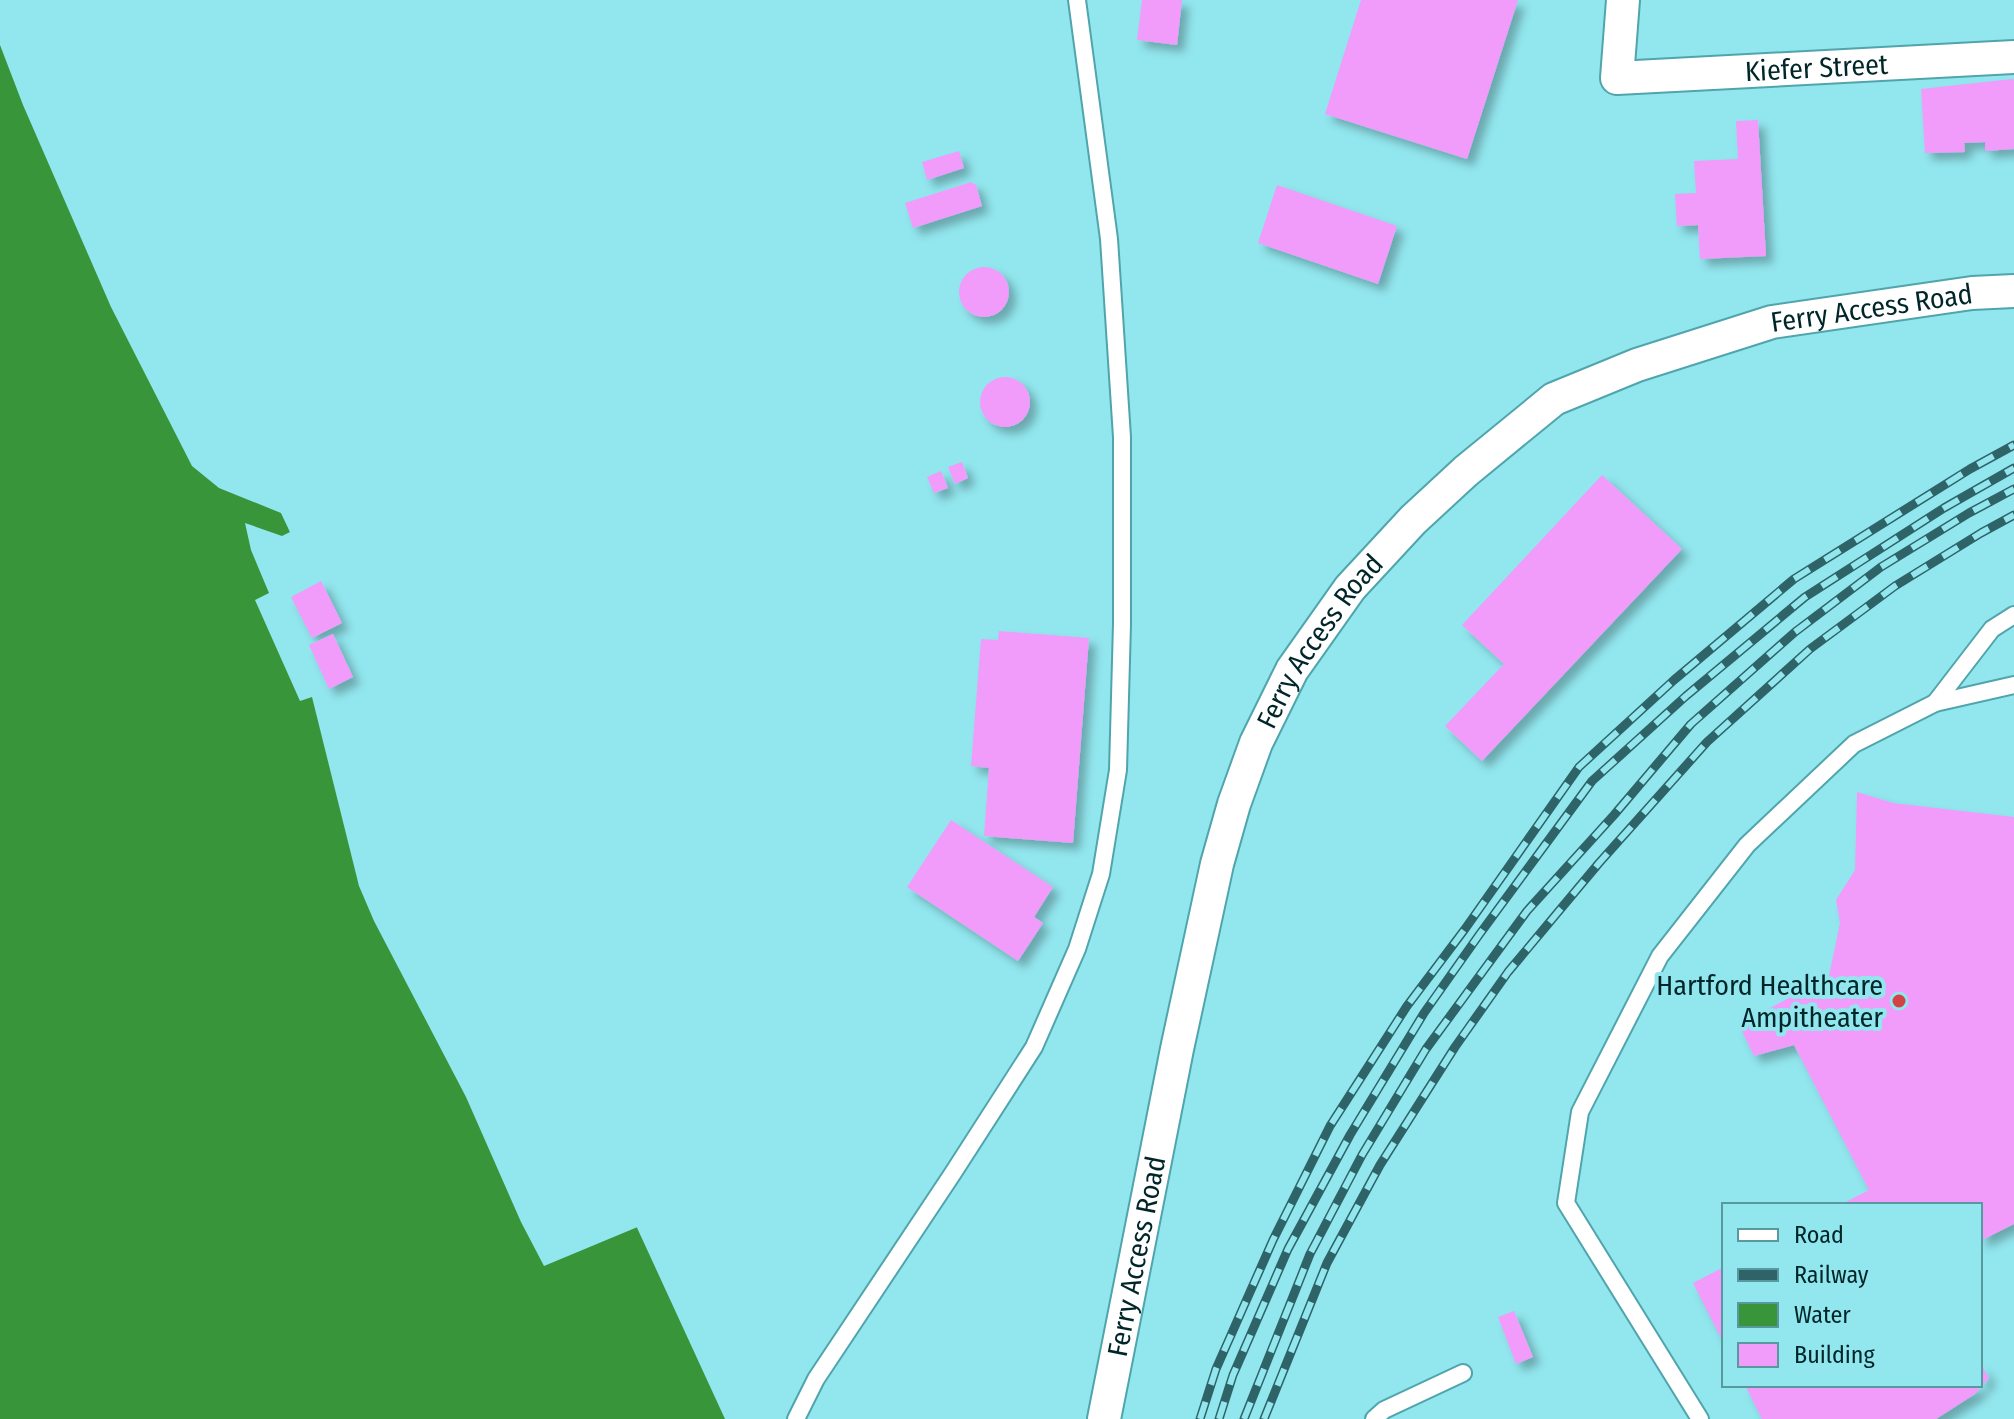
<svg xmlns="http://www.w3.org/2000/svg" width="2014" height="1419" font-family="'Fira Sans Condensed',sans-serif">
  <defs>
    <filter id="shadow"><feDropShadow dx="7" dy="7" stdDeviation="4" flood-color="#0004"/></filter>
  </defs>
  <rect width="100%" height="100%" fill="#92e6ee"/>
  <polygon fill="#38953a" points="0,0 42,0 160,282 217,374 287,525 353,677 402,906 583,1203 633,1219 725,1419 0,1419"/>
  <polygon fill="#92e6ee" points="0,0 46,0 164,280 220,373 290,523 357,676 393,751 411,826 414,902 407,908 432,950 452,937 457,939 586,1200 633,1214 640,1226 544,1266 521,1222 466,1097 374,921 359,886 312,697 300,701 255,600 269,593 251,550 245,523 282,536 290,532 281,513 219,488 192,466 111,307 23,105 0,45"/>
  <g fill="#f19cfa" filter="url(#shadow)">
    <polygon points="1142,0 1182,0 1177,45 1137,40"/>
    <polygon points="1361,0 1518,0 1467,159 1325,114"/>
    <polygon points="2012,79 2014,80 2014,149 1985,151 1985,142 1964,143 1965,152 1925,153 1921,89"/>
    <polygon points="1758,120 1766,256 1700,259 1698,225 1677,226 1675,194 1696,193 1694,161 1738,159 1736,121"/>
    <polygon points="959,151 964,168 927,180 922,162"/>
    <polygon points="971,182 976,185 982,206 913,228 905,203"/>
    <polygon points="1277,185 1397,226 1378,284 1258,243"/>
    <circle cx="984" cy="292" r="25"/>
    <circle cx="1005" cy="402" r="25"/>
    <polygon points="962,462 968,478 955,484 948,467"/>
    <polygon points="941,471 948,488 934,493 927,477"/>
    <polygon points="1602,475 1682,549 1482,761 1445,726 1504,664 1462,625"/>
    <polygon points="321,581 342,623 312,638 291,597"/>
    <polygon points="999,631 1089,638 1073,843 984,836 989,768 971,766 981,639 998,640"/>
    <polygon points="333,634 353,677 329,689 309,645"/>
    <polygon points="1857,792 1893,803 2014,817 2014,1224 1980,1241 1980,1205 1840,1205 1869,1190 1794,1045 1754,1056 1739,1025 1829,976 1840,923 1836,900 1855,870"/>
    <polygon points="951,820 1053,887 1034,917 1043,923 1018,961 907,887"/>
    <polygon points="1724,1267 1724,1344 1693,1283"/>
    <polygon points="1514,1311 1533,1357 1516,1364 1498,1317"/>
    <polygon points="1980,1363 1989,1378 1975,1394 1936,1419 1762,1419 1745,1385 1980,1385"/>
  </g>
  <g fill="none" stroke-linecap="round" stroke-linejoin="round">
    <g stroke="#50a5ad" stroke-width="20">
      <g id="lane">
        <polyline points="1935,703 1992,629 2014,615"/>
        <polyline points="796,1419 816,1379 953,1173 1034,1047 1077,949 1101,874 1118,770 1122,624 1122,437 1109,239 1077,0"/>
        <polyline points="1374,1419 1384,1410 1463,1373"/>
        <polyline points="1700,1419 1566,1203 1580,1112 1660,956 1747,845 1854,744 1935,703 2014,685"/>
      </g>
    </g>
    <g stroke="#50a5ad" stroke-width="36">
      <g id="street">
        <path id="s1" d="M1623 0 1617 78 2014 57"/>
        <path id="s2" d="M1104 1419 1177 1049 1217 864 1234 804 1256 743 1292 670 1350 588 1413 520 1466 471 1554 399 1637 365 1772 322 1972 293 2014 291"/>
      </g>
    </g>
    <use href="#lane" stroke="#fff" stroke-width="16"/>
    <use href="#street" stroke="#fff" stroke-width="32"/>
    <g stroke="#2e6368" stroke-width="9">
      <g id="rail">
        <polyline points="1200,1419 1216,1369 1273,1240 1330,1126 1407,1006 1465,929 1579,767 1674,680 1794,579 1970,469 2014,445"/>
        <polyline points="1219,1419 1233,1375 1288,1249 1350,1135 1424,1013 1479,935 1592,781 1686,696 1805,597 1944,508 2014,468"/>
        <polyline points="1244,1419 1310,1254 1362,1155 1426,1049 1527,911 1614,815 1691,724 1795,632 1881,567 1969,513 2014,489"/>
        <polyline points="1264,1419 1327,1263 1380,1165 1455,1047 1508,972 1599,863 1707,742 1810,649 1895,586 1981,533 2014,515"/>
      </g>
    </g>
    <use href="#rail" stroke="#92e6ee" stroke-width="6" stroke-dasharray="18" stroke-linecap="butt"/>
  </g>
  <circle fill="#d34346" stroke="#92e6ee" stroke-width="3" cx="1899" cy="1001" r="8"/>
  <g text-anchor="middle" stroke-width="8" stroke-linejoin="round" paint-order="stroke">
    <g font-size="28" fill="#002629" stroke="#92e6ee">
      <text dy="10" stroke="none"><textPath href="#s1" startOffset="278">Kiefer Street</textPath></text>
      <text dy="10" stroke="none"><textPath href="#s2" startOffset="1486">Ferry Access Road</textPath></text>
      <text dy="10" stroke="none"><textPath href="#s2" startOffset="814">Ferry Access Road</textPath></text>
      <text dy="10" stroke="none"><textPath href="#s2" startOffset="166">Ferry Access Road</textPath></text>
    </g>
    <g font-size="28" fill="#002629" stroke="#92e6ee" text-anchor="end">
      <text x="1883" y="995">Hartford Healthcare<tspan x="1883" dy="32">Ampitheater</tspan></text>
    </g>
  </g>
  <rect x="1722" y="1203" width="260" height="184" fill="#92e6ee" stroke="#58999f" stroke-width="2"/>
  <rect x="1738" y="1229" width="40" height="12" fill="#ffffff" stroke="#58999f" stroke-width="2"/>
  <text x="1794" y="1243" font-size="24" fill="#002629">Road</text>
  <rect x="1738" y="1269" width="40" height="12" fill="#2e6368" stroke="#58999f" stroke-width="2"/>
  <text x="1794" y="1283" font-size="24" fill="#002629">Railway</text>
  <rect x="1738" y="1303" width="40" height="24" fill="#38953a" stroke="#58999f" stroke-width="2"/>
  <text x="1794" y="1323" font-size="24" fill="#002629">Water</text>
  <rect x="1738" y="1343" width="40" height="24" fill="#f19cfa" stroke="#58999f" stroke-width="2"/>
  <text x="1794" y="1363" font-size="24" fill="#002629">Building</text>
</svg>
